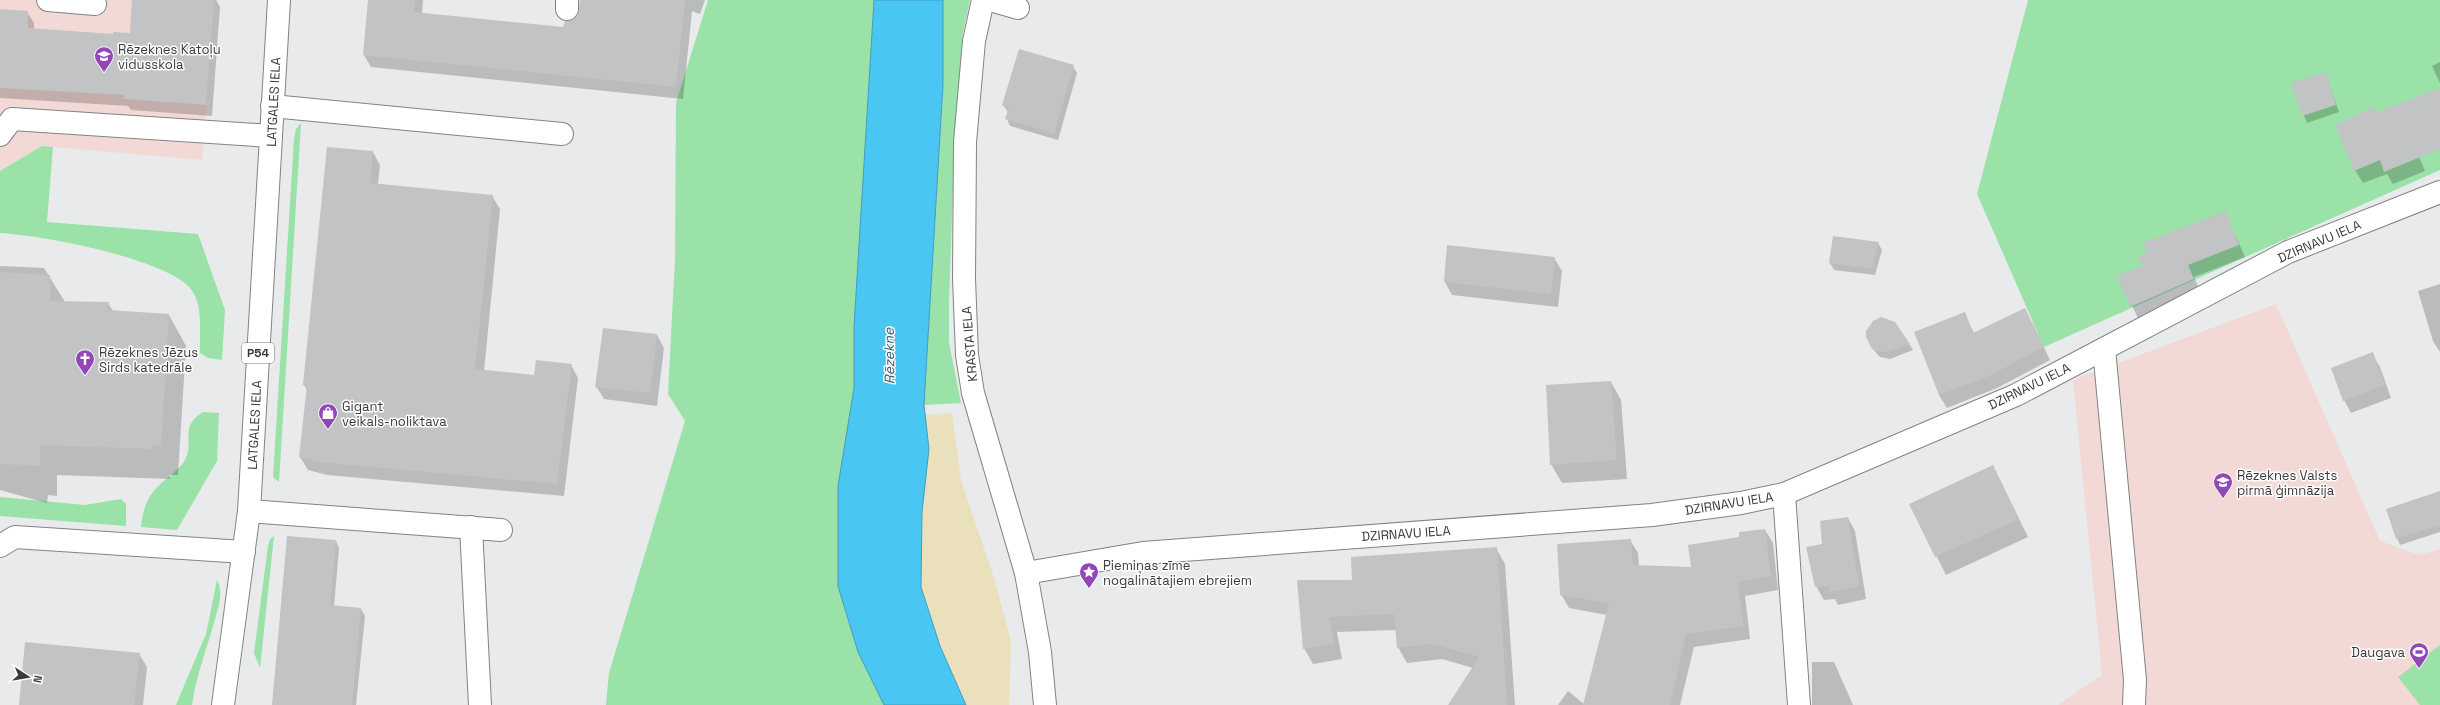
<svg xmlns="http://www.w3.org/2000/svg" width="2440" height="705" font-family="'Space Grotesk',sans-serif">
  <rect width="100%" height="100%" fill="#e8eaeb"/>
  <g fill="#f3d9d5">
    <polygon points="0,0 214,0 202,160 42,146 0,171"/>
    <polygon points="2276,304 2380,541 2419,555 2440,549 2440,705 2058,705 2102,675 2073,380"/>
  </g>
  <g fill="#9ae2a7">
    <polygon points="708,0 874,0 854,327 854,388 838,486 838,586 858,652 884,705 606,705 609,673 685,421 668,394 675,259 676,103"/>
    <polygon points="943,0 970,0 963,32 955,132 949,301 949,343 961,403 924,405 943,84"/>
    <polygon points="2028,0 2440,0 2440,170 2044,347 1977,194"/>
    <polygon points="301,123 279,482 273,477 294,139 296,129"/>
    <path d="M42 146 53 147 47 222 198 234 225 310 222 360 208 358 200 353C199 333 204 304 190 288 164 258 40 235 0 233V171Z"/>
    <path d="M203 412 219 413 217 461 177 530 141 527C144 501 150 492 170 476 175 471 181 467 185 460 195 441 178 428 203 412Z"/>
    <polygon points="0,497 85,505 121,499 126,504 126,526 0,516"/>
    <polygon points="274,536 260,668 254,653 268,546 270,539"/>
    <path d="M217 580C221 587 221 596 219 604 211 638 197 670 192 705H176L206 634Z"/>
    <polygon points="2440,645 2440,705 2420,705 2398,677"/>
  </g>
  <polygon fill="#eae0bb" points="952,413 961,480 993,575 1011,641 1009,705 966,705 940,646 921,587 922,512 929,449 925,415"/>
  <polygon fill="#49c6f2" stroke="#449cbb" points="874,0 943,0 943,84 924,405 929,449 922,512 921,587 940,646 966,705 884,705 858,652 838,586 838,486 854,388 854,327"/>
  <g fill="#0003">
    <polygon points="133,0 216,0 220,7 212,116 131,110 128,106 0,98 0,10 27,12 34,23 34,29 114,35 131,34"/>
    <polygon points="369,0 423,0 422,14 564,28 579,15 581,0 705,0 700,14 692,11 683,99 371,67 364,55"/>
    <polygon points="2440,62 2440,83 2432,66"/>
    <polygon points="1073,66 1077,73 1058,140 1010,126 1007,119 1008,112 1003,105"/>
    <polygon points="2325,73 2339,112 2307,123 2292,84"/>
    <polygon points="2378,113 2403,119 2425,171 2393,184 2387,174 2363,183 2355,170"/>
    <polygon points="328,148 373,152 380,165 378,184 492,196 500,209 484,371 535,376 571,365 578,378 564,496 327,475 308,470 300,457 307,390 304,385"/>
    <polygon points="2225,212 2245,257 2194,277 2200,291 2138,318 2118,277 2143,266"/>
    <polygon points="1834,237 1878,243 1882,250 1875,275 1834,270 1830,263"/>
    <polygon points="1554,258 1562,271 1558,307 1452,295 1445,282"/>
    <polygon points="0,266 44,268 65,302 108,303 113,311 169,315 186,346 178,475 169,475 170,479 57,475 57,496 48,495 47,503 0,490"/>
    <polygon points="2440,284 2440,352 2433,341 2418,291"/>
    <polygon points="1964,313 1974,333 2032,322 2050,360 1997,388 1947,408 1939,395"/>
    <polygon points="657,335 664,348 657,406 604,399 596,386"/>
    <polygon points="1909,344 1913,350 1890,359 1880,357 1871,347"/>
    <polygon points="2372,354 2380,367 2391,398 2351,413 2344,400"/>
    <polygon points="1611,382 1621,400 1627,479 1562,483 1551,464"/>
    <polygon points="1993,466 2028,537 1946,575 1911,505"/>
    <polygon points="2440,492 2440,532 2400,545 2397,538"/>
    <polygon points="1848,518 1855,531 1866,599 1838,605 1835,599 1824,600 1816,586 1823,544"/>
    <polygon points="1765,530 1773,543 1778,590 1745,596 1750,639 1694,647 1680,705 1558,705 1568,691 1584,704 1607,615 1569,608 1561,594 1630,540 1638,553 1639,566 1692,568 1740,538"/>
    <polygon points="336,541 339,548 334,607 361,609 365,616 356,705 273,705"/>
    <polygon points="1496,548 1505,564 1515,705 1455,705 1473,668 1442,659 1407,663 1398,647 1396,630 1337,632 1342,659 1313,664 1304,648 1353,581"/>
    <polygon points="139,654 147,667 143,705 20,705"/>
    <polygon points="1812,662 1834,662 1853,705 1812,705"/>
  </g>
  <g fill="#c2c3c5">
    <polygon points="132,0 214,0 206,105 123,99 125,95 0,88 0,9 28,11 28,28 113,34 113,32 130,33"/>
    <polygon points="368,0 415,0 414,12 563,27 565,21 573,20 578,16 580,0 685,0 676,87 363,55"/>
    <polygon points="1019,49 1074,65 1054,134 1005,119 1009,107 1002,105"/>
    <polygon points="2326,72 2336,105 2302,116 2291,83"/>
    <polygon points="2440,88 2440,149 2384,172 2380,160 2354,171 2335,125 2371,108 2378,112"/>
    <polygon points="327,147 373,151 370,183 493,195 475,369 534,375 536,360 572,364 557,484 319,462 299,457 307,385 303,385"/>
    <polygon points="2226,211 2239,245 2188,265 2194,279 2130,307 2117,276 2142,266 2138,257 2147,252 2143,243"/>
    <polygon points="1833,236 1879,242 1872,269 1829,263"/>
    <polygon points="1447,245 1555,257 1551,294 1444,282"/>
    <polygon points="0,272 50,275 50,301 109,302 108,310 169,314 161,446 153,445 153,449 40,445 40,466 0,464"/>
    <polygon points="2025,308 2044,347 1989,376 1939,395 1914,332 1965,312 1973,333"/>
    <polygon points="1881,317 1895,322 1910,344 1886,352 1875,351 1871,347 1866,337 1866,331 1873,321"/>
    <polygon points="603,328 657,334 650,393 595,387"/>
    <polygon points="2373,352 2385,385 2343,401 2331,368"/>
    <polygon points="1611,381 1617,460 1550,465 1546,385"/>
    <polygon points="1993,465 2019,519 1935,557 1909,504"/>
    <polygon points="2440,491 2440,525 2396,539 2386,509"/>
    <polygon points="1848,517 1859,586 1830,592 1829,586 1815,587 1806,547 1822,544 1820,521"/>
    <polygon points="1765,529 1771,576 1738,582 1743,626 1686,634 1670,705 1583,705 1609,603 1560,595 1557,544 1631,539 1633,565 1691,567 1688,545 1739,537 1739,532"/>
    <polygon points="287,536 336,540 330,605 361,608 352,705 272,705"/>
    <polygon points="1497,547 1507,705 1448,705 1479,657 1432,644 1397,648 1394,614 1329,617 1334,644 1303,649 1297,580 1352,580 1351,557"/>
    <polygon points="25,642 140,653 134,705 19,705"/>
  </g>
  <g fill="none" stroke-linecap="round" stroke-linejoin="round">
    <g stroke="#818384" stroke-width="24">
      <g id="minor">
        <polyline points="48,0 95,4"/>
        <polyline points="983,0 974,41 965,142 964,279 967,355 973,393 1026,573 1040,652 1045,705"/>
        <polyline points="990,0 1018,8"/>
        <polyline points="567,9 567,0"/>
        <polyline points="272,106 562,134"/>
        <polyline points="0,135 12,119 271,136"/>
        <polyline points="2104,349 2135,680 2134,705"/>
        <polyline points="1784,494 1799,705"/>
        <polyline points="249,511 501,530"/>
        <polyline points="471,527 480,705"/>
        <polyline points="0,546 15,537 244,552"/>
        <polyline points="1026,573 1143,553 1652,515 1741,503 1784,494 2016,395 2288,252 2440,192"/>
      </g>
    </g>
    <g stroke="#818384" stroke-width="24">
      <polyline id="major" points="223,705 249,511 279,0"/>
    </g>
    <use href="#minor" stroke="#fff" stroke-width="22"/>
    <use href="#major" stroke="#fff" stroke-width="22"/>
  </g>
  <defs>
    <g id="school-pin" transform="scale(1)"><path d="M0 17L-7.5 6A9.5 9.5 0 1 1 7.5 6Z" fill="#9247b9" stroke="#fff"/><path d="M0-5L7-2L0 1L-7-2ZM-4 1L0 2.5L4 1V4Q0 6-4 4Z" fill="#fff"/></g>
    <g id="church-pin" transform="scale(1)"><path d="M0 17L-7.5 6A9.5 9.5 0 1 1 7.5 6Z" fill="#9247b9" stroke="#fff"/><path d="M-1.2-6h2.4v3.5h3.3v2.4h-3.3V6h-2.4V-.1h-3.3v-2.4h3.3Z" fill="#fff"/></g>
    <g id="shop-pin" transform="scale(1)"><path d="M0 17L-7.5 6A9.5 9.5 0 1 1 7.5 6Z" fill="#9247b9" stroke="#fff"/><path d="M-5-2.5h2.3a2.7 3.5 0 0 1 5.4 0H5L5.5 6h-11ZM-1.5-2.5h3a1.5 2.3 0 0 0-3 0Z" fill="#fff"/></g>
    <g id="sight-pin" transform="scale(1)"><path d="M0 17L-7.5 6A9.5 9.5 0 1 1 7.5 6Z" fill="#9247b9" stroke="#fff"/><path d="M0-6L1.8-2.2L6-1.7L2.9 1.2L3.7 5.4L0 3.3L-3.7 5.4L-2.9 1.2L-6-1.7L-1.8-2.2Z" fill="#fff"/></g>
    <g id="stadium-pin" transform="scale(1)"><path d="M0 17L-7.5 6A9.5 9.5 0 1 1 7.5 6Z" fill="#9247b9" stroke="#fff"/><path d="M0-5a6.5 5 0 1 0 0 10a6.5 5 0 1 0 0-10ZM-3.5-1.8h7v3.6h-7Z" fill="#fff"/></g>
  </defs>
  <g fill-rule="evenodd">
    <use href="#school-pin" x="104" y="56"/>
    <use href="#church-pin" x="85" y="359"/>
    <use href="#shop-pin" x="328" y="413"/>
    <use href="#school-pin" x="2223" y="482"/>
    <use href="#sight-pin" x="1089" y="572"/>
    <use href="#stadium-pin" x="2419" y="652"/>
  </g>
  <g text-anchor="middle" stroke-width="3" stroke-linejoin="round" paint-order="stroke">
    <rect fill="#fff" stroke="#747575" stroke-width="1" x="242" y="343" width="32" height="20" rx="3"/>
    <g font-size="12" font-weight="bold" fill="#393a3a">
      <text x="258" y="357">P54</text>
    </g>
    <g font-size="13" fill="#393a3a" stroke="#fff" text-anchor="start">
      <text x="118" y="54">Rēzeknes Katoļu<tspan x="118" dy="15">vidusskola</tspan></text>
      <text x="99" y="357">Rēzeknes Jēzus<tspan x="99" dy="15">Sirds katedrāle</tspan></text>
      <text x="342" y="411">Gigant<tspan x="342" dy="15">veikals-noliktava</tspan></text>
      <text x="2237" y="480">Rēzeknes Valsts<tspan x="2237" dy="15">pirmā ģimnāzija</tspan></text>
      <text x="1103" y="570">Piemiņas zīme<tspan x="1103" dy="15">nogalinātajiem ebrejiem</tspan></text>
      <text x="2405" y="657" text-anchor="end">Daugava</text>
    </g>
    <g font-size="13" fill="#393a3a" stroke="#fff">
      <text transform="translate(273 102) rotate(-87)" y="5">LATGALES IELA</text>
      <text transform="translate(2319 241) rotate(-23)" y="5">DZIRNAVU IELA</text>
      <text transform="translate(969 344) rotate(-95)" y="5">KRASTA IELA</text>
      <text transform="translate(2029 386) rotate(-26)" y="5">DZIRNAVU IELA</text>
      <text transform="translate(254 425) rotate(-87)" y="5">LATGALES IELA</text>
      <text transform="translate(1729 503) rotate(-9)" y="5">DZIRNAVU IELA</text>
      <text transform="translate(1406 533) rotate(-4)" y="5">DZIRNAVU IELA</text>
    </g>
    <g font-size="14" font-style="italic" fill="#2c5e71" stroke="#fff">
      <text transform="translate(889 356) rotate(-91)" y="5">Rēzekne</text>
    </g>
  </g>
  <g transform="translate(28 677) rotate(102)" stroke="#ffffff" stroke-width="3" paint-order="stroke">
  <path d="M0-3L7 15L0 10L-7 15Z" fill="#393a3a"/>
  <text y="-6" font-size="11" font-weight="bold" text-anchor="middle" fill="#393a3a">N</text>
  </g>
</svg>
